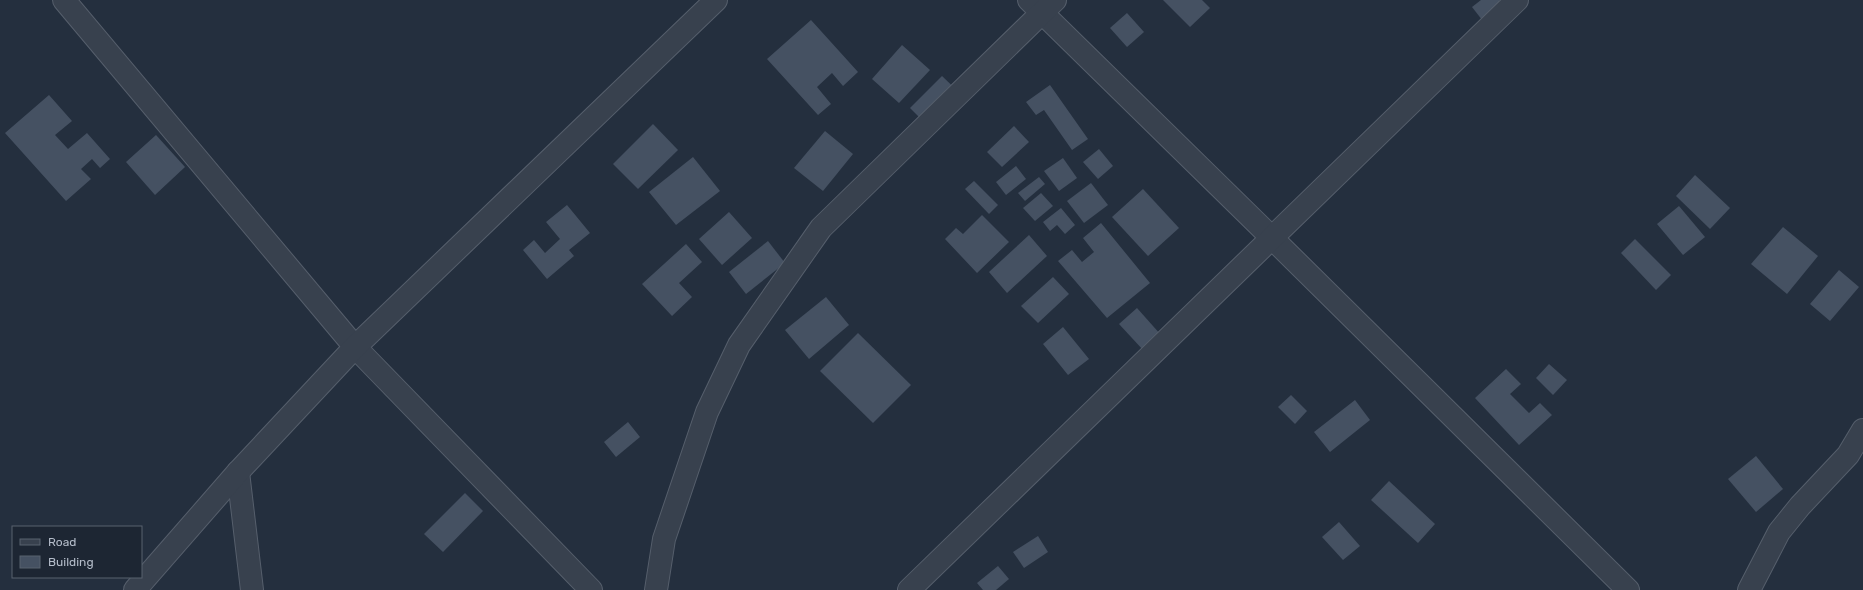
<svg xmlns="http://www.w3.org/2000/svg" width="1863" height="590" font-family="Rubik,sans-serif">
  <rect width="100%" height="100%" fill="#242f3e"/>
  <g fill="#455162">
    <polygon points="1163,0 1202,0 1210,8 1190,27"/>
    <polygon points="1481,0 1499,0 1506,9 1486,25 1472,7"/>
    <polygon points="1127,13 1144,32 1127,47 1110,28"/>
    <polygon points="811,20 858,72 843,86 832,73 817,87 831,104 818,115 767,59"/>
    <polygon points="902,45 930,70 899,103 872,79"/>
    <polygon points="942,76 967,100 923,121 910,108"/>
    <polygon points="1050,85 1088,139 1072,150 1044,110 1036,115 1026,102"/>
    <polygon points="49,95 72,121 55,135 68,149 87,133 110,159 100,168 92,159 81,169 91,179 66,201 5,133"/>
    <polygon points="653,124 678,150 638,189 613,164"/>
    <polygon points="1014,126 1029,142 1002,167 987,152"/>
    <polygon points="825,131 853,154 823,191 794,168"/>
    <polygon points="156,135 185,167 155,195 126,162"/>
    <polygon points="1099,149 1113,166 1098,179 1083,162"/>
    <polygon points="693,157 720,191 676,225 649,192"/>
    <polygon points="1063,158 1077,178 1059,191 1044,171"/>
    <polygon points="1016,166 1026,179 1006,195 996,182"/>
    <polygon points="1695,175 1730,208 1710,229 1676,196"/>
    <polygon points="1039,177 1045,184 1025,201 1018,193"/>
    <polygon points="974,181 998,205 989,214 965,189"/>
    <polygon points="1091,183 1108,205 1084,223 1067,201"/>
    <polygon points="1143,189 1179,228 1148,256 1112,217"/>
    <polygon points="1041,193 1053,206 1035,221 1023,208"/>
    <polygon points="567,205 590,233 569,250 574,256 547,279 523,250 534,240 545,253 560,239 546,222"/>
    <polygon points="1679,206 1705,237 1683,255 1657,224"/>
    <polygon points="1061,208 1075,225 1065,234 1057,225 1050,231 1043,222"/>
    <polygon points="729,212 752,238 722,265 699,239"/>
    <polygon points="982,215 1009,242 977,273 945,239 956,228 963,234"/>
    <polygon points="1101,223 1150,283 1107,318 1058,261 1072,250 1082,262 1094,252 1083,238"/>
    <polygon points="1783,227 1818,256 1787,294 1751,264"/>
    <polygon points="1029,235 1047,256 1007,293 989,272"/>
    <polygon points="1635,239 1671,275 1656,290 1621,253"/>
    <polygon points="768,241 785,263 746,294 729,272"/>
    <polygon points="686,244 702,262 679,283 692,297 672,316 642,284"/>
    <polygon points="1839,270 1859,287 1830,321 1810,304"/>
    <polygon points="1053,277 1069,294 1038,323 1021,306"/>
    <polygon points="826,297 849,325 809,359 785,330"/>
    <polygon points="1137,308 1161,335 1144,351 1119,324"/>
    <polygon points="1063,327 1089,359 1068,375 1043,344"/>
    <polygon points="858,333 911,385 873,423 820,371"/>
    <polygon points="1549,364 1567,380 1553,395 1536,378"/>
    <polygon points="1506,369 1521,384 1510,394 1529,413 1540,403 1552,415 1519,445 1475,398"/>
    <polygon points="1291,395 1307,411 1295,424 1278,407"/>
    <polygon points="1355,400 1370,420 1330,452 1314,432"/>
    <polygon points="628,422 640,437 616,457 604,442"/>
    <polygon points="1756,456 1783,489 1756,512 1728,479"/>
    <polygon points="1389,481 1435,524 1418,543 1371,500"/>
    <polygon points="465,493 483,511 443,552 424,534"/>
    <polygon points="1339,522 1360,546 1343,560 1322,537"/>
    <polygon points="1038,536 1048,552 1024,568 1013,552"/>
    <polygon points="998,566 1009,579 996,590 983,590 977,583"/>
  </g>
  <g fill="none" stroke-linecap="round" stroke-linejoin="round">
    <g stroke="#565f6c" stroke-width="24">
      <g id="minor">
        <polyline points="64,0 355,347 591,590"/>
        <polyline points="1029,0 1272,238 1628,590"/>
        <polyline points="238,472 252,590"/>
        <polyline points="135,590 238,472 355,347 716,0"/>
        <polyline points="656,590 664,539 687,471 707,412 739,345 821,228 1055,0"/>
        <polyline points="909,590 1517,0"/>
        <polyline points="1749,590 1779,532 1800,506 1848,455 1863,430"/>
      </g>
    </g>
    <use href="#minor" stroke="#38414e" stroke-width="22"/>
  </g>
  <rect x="12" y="526" width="130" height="52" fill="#1d2633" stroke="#59626f"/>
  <rect x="20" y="539" width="20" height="6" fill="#38414e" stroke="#59626f"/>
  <text x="48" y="546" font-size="12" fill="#b4bcc9">Road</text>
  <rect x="20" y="556" width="20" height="12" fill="#455162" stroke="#59626f"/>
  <text x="48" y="566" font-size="12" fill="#b4bcc9">Building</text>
</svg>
